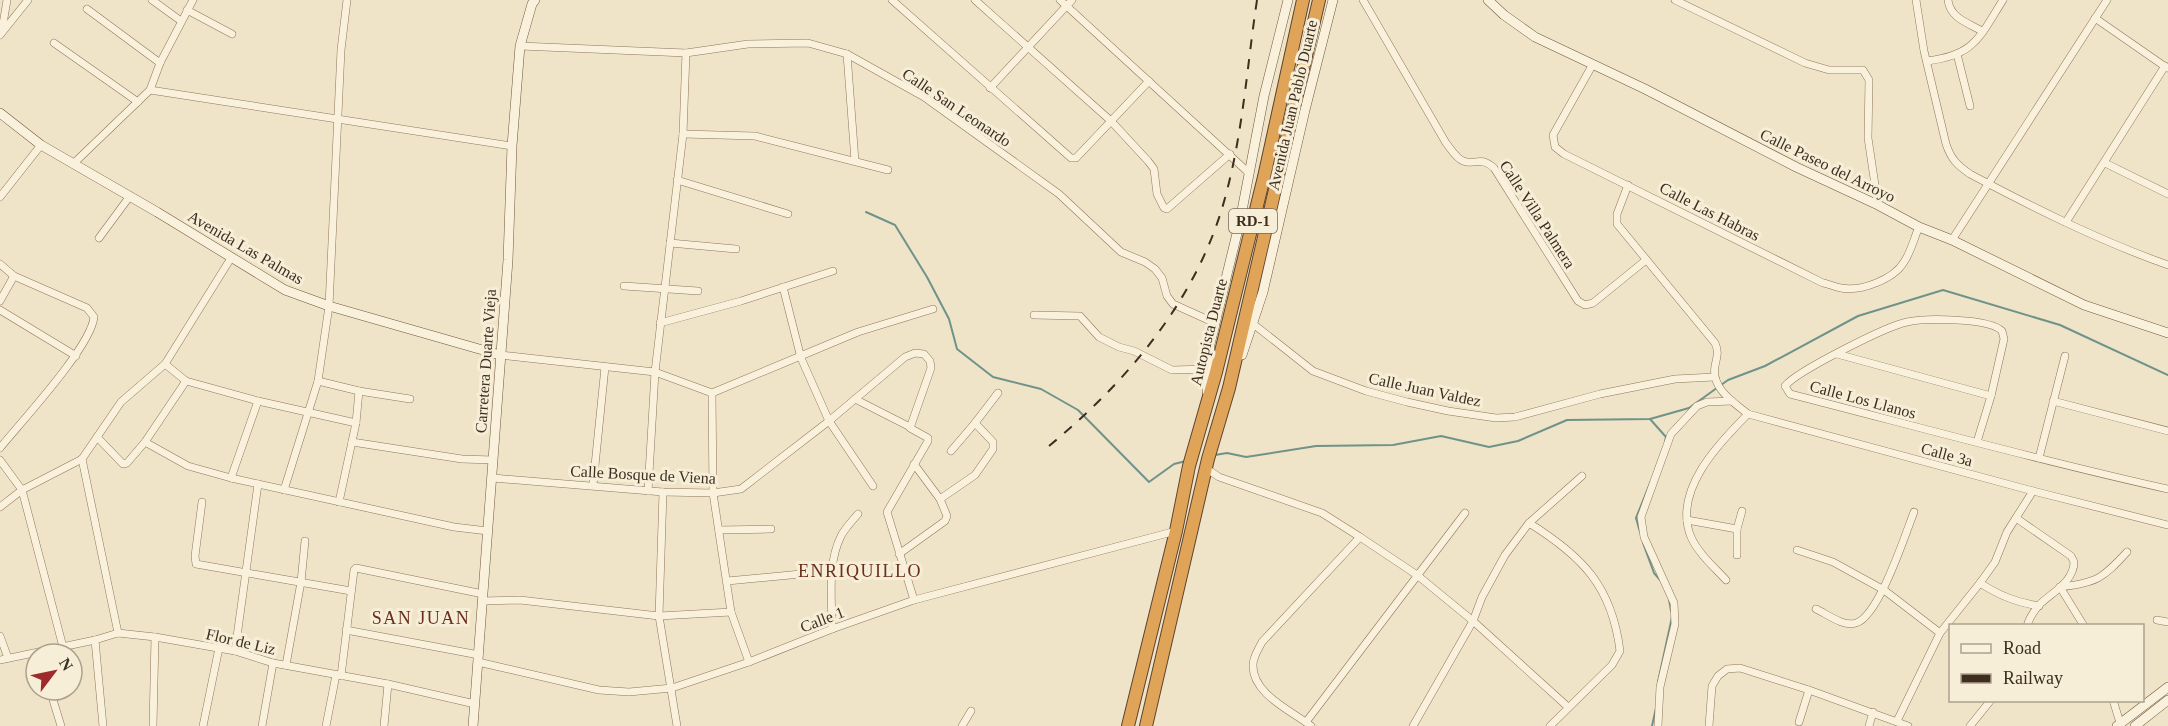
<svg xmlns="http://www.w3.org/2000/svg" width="2168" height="726" font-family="Georgia,serif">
  <rect width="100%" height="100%" fill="#f0e4c8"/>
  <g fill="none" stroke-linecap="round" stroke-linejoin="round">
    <g stroke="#6f938a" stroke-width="2">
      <polyline points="866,212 895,225 927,277 949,319 957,349 993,377 1041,389 1078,410 1149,482 1174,464 1186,461"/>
      <polyline points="1650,419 1666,437 1665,442"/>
      <polyline points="1215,455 1227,453 1246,457 1316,446 1393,445 1441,436 1489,447 1518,441 1567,420 1650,419 1689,408 1728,380 1765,366 1858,316 1943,290 2060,325 2168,375"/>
      <polyline points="1640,532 1636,518 1651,481"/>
      <polyline points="1643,543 1654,573 1661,581"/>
      <polyline points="1669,599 1671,611"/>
      <polyline points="1658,682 1672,617"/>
      <polyline points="1652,726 1656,708"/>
    </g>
    <g stroke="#8d765c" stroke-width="8">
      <g id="street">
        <polyline points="152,0 181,21"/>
        <polyline points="892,0 1071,158 1076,158 1149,81"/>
        <polyline points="975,0 1111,121 1148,161 1154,169 1157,194 1164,208 1167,209 1230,154"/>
        <polyline points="1060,0 1249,173"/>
        <path d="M1363 0 1446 143C1451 149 1456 158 1463 161 1476 166 1479 155 1494 168L1578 301 1585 305 1593 303 1646 260"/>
        <polyline points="1675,0 1805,63 1829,70 1863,70 1869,80 1868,138 1878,205"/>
        <path d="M1916 0 1924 51 1946 144C1951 159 1957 165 1970 174 2034 208 2100 241 2168 265"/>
        <path d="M1948 0C1950 18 1968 23 1982 31"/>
        <polyline points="87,9 160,63"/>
        <polyline points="187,10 232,34"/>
        <polyline points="2095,18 2167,68"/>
        <polyline points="2,30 7,0"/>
        <polyline points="0,35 28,0"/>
        <polyline points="54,43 138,102"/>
        <polyline points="520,46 686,53 748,44 808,43 847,54 924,97 1059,194 1121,252 1145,262 1155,269 1162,278 1167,296 1173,304 1215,323"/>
        <polyline points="847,54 855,161"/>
        <polyline points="1957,54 1970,106"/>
        <path d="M1927 61C1975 55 1979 38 2003 0"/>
        <path d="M1593 64 1553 135 1555 147 1564 154 1823 283C1829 284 1835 287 1841 288 1861 292 1894 279 1904 262 1911 252 1914 238 1919 227"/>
        <polyline points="990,88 1072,0"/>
        <polyline points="150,90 512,146"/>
        <polyline points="683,134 755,136 888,170"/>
        <polyline points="2105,163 2168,194"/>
        <polyline points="73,164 150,90 160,63 193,0"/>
        <polyline points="677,180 788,214"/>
        <path d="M1628 185 1617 214V224L1715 343C1719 352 1717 356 1715 366 1711 388 1733 402 1748 414L2033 491 2168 525"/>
        <polyline points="0,197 41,145"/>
        <polyline points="2066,222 2165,66"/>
        <polyline points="99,238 130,196"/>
        <polyline points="1952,240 2107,0"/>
        <polyline points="670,243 736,249"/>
        <path d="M0 264 14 276 87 308 94 317C91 347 21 422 0 448"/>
        <polyline points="624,286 698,291"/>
        <polyline points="783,287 801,358 829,421 873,486"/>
        <polyline points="0,301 14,276"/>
        <polyline points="0,310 76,356"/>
        <polyline points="1034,315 1080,316 1099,337 1119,347 1134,351 1172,370 1209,369"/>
        <polyline points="660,323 741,301 833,271"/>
        <polyline points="1252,323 1313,371 1366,391 1407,402 1448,411 1496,418 1515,417 1600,394 1675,379 1714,377"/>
        <polyline points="1837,354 1991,396"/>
        <polyline points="500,355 655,372 712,393 858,332 933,309"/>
        <polyline points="165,364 186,381 258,401 356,423"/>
        <polyline points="318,381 359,391 410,399"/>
        <polyline points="712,393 713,493 731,612 749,662"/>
        <polyline points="855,399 910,427"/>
        <polyline points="2053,401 2168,431"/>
        <polyline points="97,437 123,464 127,463 145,442 186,381"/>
        <polyline points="145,442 188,466 231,478 454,527 488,531"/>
        <polyline points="352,442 462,459 493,460"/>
        <path d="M1977 442 1991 396 2004 339 2002 331C1990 318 1925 318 1907 322 1887 326 1797 371 1785 386L1790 394C1915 426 2041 461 2168 489"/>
        <polyline points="951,451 975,423"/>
        <polyline points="2039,458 2065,356"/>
        <polyline points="82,459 118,633"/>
        <polyline points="0,460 22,490 63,647"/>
        <polyline points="1207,469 1219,477 1322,513 1360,537 1417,575 1473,621 1568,707"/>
        <polyline points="231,478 258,401"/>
        <polyline points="493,478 663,492 713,493 741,489 829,421 905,357 915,353 924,354 930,361 931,368 910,428 928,438 928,441 887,512 914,600"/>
        <polyline points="593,485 605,367"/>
        <polyline points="284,490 318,381 329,306 341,50 347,0"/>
        <polyline points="648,491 655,372 683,134 686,53"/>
        <polyline points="663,492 659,616 677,726"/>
        <polyline points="940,499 975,475 993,449 993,442 975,423 998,393"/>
        <polyline points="202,502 195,556 196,564 351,591"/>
        <polyline points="339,502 356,423 359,391"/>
        <polyline points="0,507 22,490 82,459 121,402 165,364 231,258"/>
        <path d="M2016 518 2071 556 2074 562C2074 582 2051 593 2039 605 2034 611 2029 619 2027 626"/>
        <polyline points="1687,520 1737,529"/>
        <path d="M1529 523C1582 556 1612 586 1620 651L1612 665 1550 726"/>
        <polyline points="719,530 771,529"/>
        <polyline points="1797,550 1833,562 1884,590 1940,633"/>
        <polyline points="899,554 945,521 947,516 940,499 914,464"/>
        <polyline points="1737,555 1737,529 1742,511"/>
        <path d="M1726 580C1714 567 1698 553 1691 537 1672 491 1719 443 1748 414"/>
        <polyline points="727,581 832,571"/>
        <path d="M1980 583C2000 596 2016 602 2039 606"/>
        <path d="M2060 587C2097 583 2103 578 2127 552"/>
        <polyline points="2060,587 2084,626"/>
        <polyline points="483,601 520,600 659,616 731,612"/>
        <path d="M1816 609C1827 614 1843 627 1856 623 1879 616 1905 535 1914 512"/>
        <polyline points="2157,620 2168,622"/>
        <path d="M832 629C832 599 827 564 841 536 845 528 852 521 858 514"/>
        <polyline points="346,630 479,655"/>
        <polyline points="0,636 8,658"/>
        <polyline points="95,640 103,726"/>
        <polyline points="235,651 258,484"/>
        <polyline points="0,660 95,640 118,633 155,637 235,651 273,663 388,684 475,704"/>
        <polyline points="478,662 599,690 629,692 672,688 749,662 832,629 914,600 1176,531"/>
        <polyline points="286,665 301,582 305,541"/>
        <polyline points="341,676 354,570 356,568 483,594"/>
        <polyline points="50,690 61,726"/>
        <polyline points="2113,700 2121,726"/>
        <polyline points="1897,721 1940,633 1980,583 1995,562 2007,532 2033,491"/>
        <polyline points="1306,722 1465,513"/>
        <polyline points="1799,722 1809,690"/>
        <polyline points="153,726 155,637"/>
        <polyline points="203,726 219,648"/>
        <polyline points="262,726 273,663"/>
        <polyline points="326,726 336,675"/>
        <polyline points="384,726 388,684"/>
        <polyline points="962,726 971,711"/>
        <path d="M1311 726C1292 711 1252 694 1253 665 1253 657 1258 650 1262 642L1360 537"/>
        <polyline points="1413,726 1473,621 1482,597 1505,555 1529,523 1582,476"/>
        <polyline points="1658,726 1660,687 1675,624 1674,603 1644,537 1641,517 1671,434 1697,406 1707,402 1732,401"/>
        <polyline points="1709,726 1712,686 1718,676 1727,669 1740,668 1809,690 1908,726"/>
        <polyline points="1869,726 1873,712"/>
        <polyline points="1970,726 1991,700"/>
      </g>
    </g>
    <g stroke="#6f573f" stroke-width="10">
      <g id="secondary">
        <polyline points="1488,0 1504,15 1535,37 1645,89 1796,167 1878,205 1919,227 1952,240 2084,305 2168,333"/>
        <polyline points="0,113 41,145 157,212 285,290 329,306 500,355"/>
        <polyline points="1242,355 1263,292 1305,110 1333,0"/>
        <polyline points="1207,391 1210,344 1240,221 1264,96 1288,0"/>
        <polyline points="473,726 508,260 512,146 520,46 532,4 535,0"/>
        <polyline points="2117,726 2168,687"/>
        <polyline points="2135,726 2168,700"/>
      </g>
    </g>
    <g stroke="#5b4430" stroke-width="14">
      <g id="highway">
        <polyline points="1128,726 1176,531 1189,466 1216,372 1264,177 1303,0"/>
        <polyline points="1146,726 1208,459 1229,388 1319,0"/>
      </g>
    </g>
    <use href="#street" stroke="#faf1dc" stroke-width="7"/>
    <use href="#secondary" stroke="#faf1dc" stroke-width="9"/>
    <use href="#highway" stroke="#e0a458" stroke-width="12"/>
    <path stroke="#3d2e20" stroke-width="2" stroke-dasharray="10 10" stroke-linecap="butt" d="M1049 446C1128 381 1198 298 1225 198 1243 133 1247 66 1257 0"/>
  </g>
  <g text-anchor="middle" stroke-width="6" stroke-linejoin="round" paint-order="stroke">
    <rect fill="#f7eed8" stroke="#756857" stroke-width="1.5" x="1229" y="209" width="48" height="24" rx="4.5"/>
    <g font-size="15" font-weight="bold" fill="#3d2e20">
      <text x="1253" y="226">RD-1</text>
    </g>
    <g font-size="16" fill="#3d2e20" stroke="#f7eed8">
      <text transform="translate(1292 105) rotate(-77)" y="6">Avenida Juan Pablo Duarte</text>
      <text transform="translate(957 107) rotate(34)" y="6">Calle San Leonardo</text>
      <text transform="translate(1828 165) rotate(26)" y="6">Calle Paseo del Arroyo</text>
      <text transform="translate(1710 211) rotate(27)" y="6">Calle Las Habras</text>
      <text transform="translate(1538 214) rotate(57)" y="6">Calle Villa Palmera</text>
      <text transform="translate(246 247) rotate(30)" y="6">Avenida Las Palmas</text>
      <text transform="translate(1208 332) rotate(-76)" y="6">Autopista Duarte</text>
      <text transform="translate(485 361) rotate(-86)" y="6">Carretera Duarte Vieja</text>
      <text transform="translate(1425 389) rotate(12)" y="6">Calle Juan Valdez</text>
      <text transform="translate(1863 399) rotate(15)" y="6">Calle Los Llanos</text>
      <text transform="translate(1947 454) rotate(15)" y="6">Calle 3a</text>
      <text transform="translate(643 474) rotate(3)" y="6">Calle Bosque de Viena</text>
      <text transform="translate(822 619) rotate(-21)" y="6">Calle 1</text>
      <text transform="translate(241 641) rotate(13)" y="6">Flor de Liz</text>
    </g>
    <g font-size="18" letter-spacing="1.5" fill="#6b2e1e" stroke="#f7eed8">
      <text x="860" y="577">ENRIQUILLO</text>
      <text x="421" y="624">SAN JUAN</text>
    </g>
  </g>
  <rect x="1949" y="624" width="195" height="78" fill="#f7eed8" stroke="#ada18e" stroke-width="1.5"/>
  <rect x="1961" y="644" width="30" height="9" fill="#faf1dc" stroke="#ada18e" stroke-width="1.5"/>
  <text x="2003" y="654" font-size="18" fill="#3d2e20">Road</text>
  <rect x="1961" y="674" width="30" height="9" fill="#3d2e20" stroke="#ada18e" stroke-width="1.5"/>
  <text x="2003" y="684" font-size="18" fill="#3d2e20">Railway</text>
  <g transform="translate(54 672) rotate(58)"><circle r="28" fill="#f7eed8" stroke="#ada18e" stroke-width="1.5"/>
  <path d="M0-4.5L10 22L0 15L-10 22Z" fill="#9e2a2b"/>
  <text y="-9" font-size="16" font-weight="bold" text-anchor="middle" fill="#3d2e20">N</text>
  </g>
</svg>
